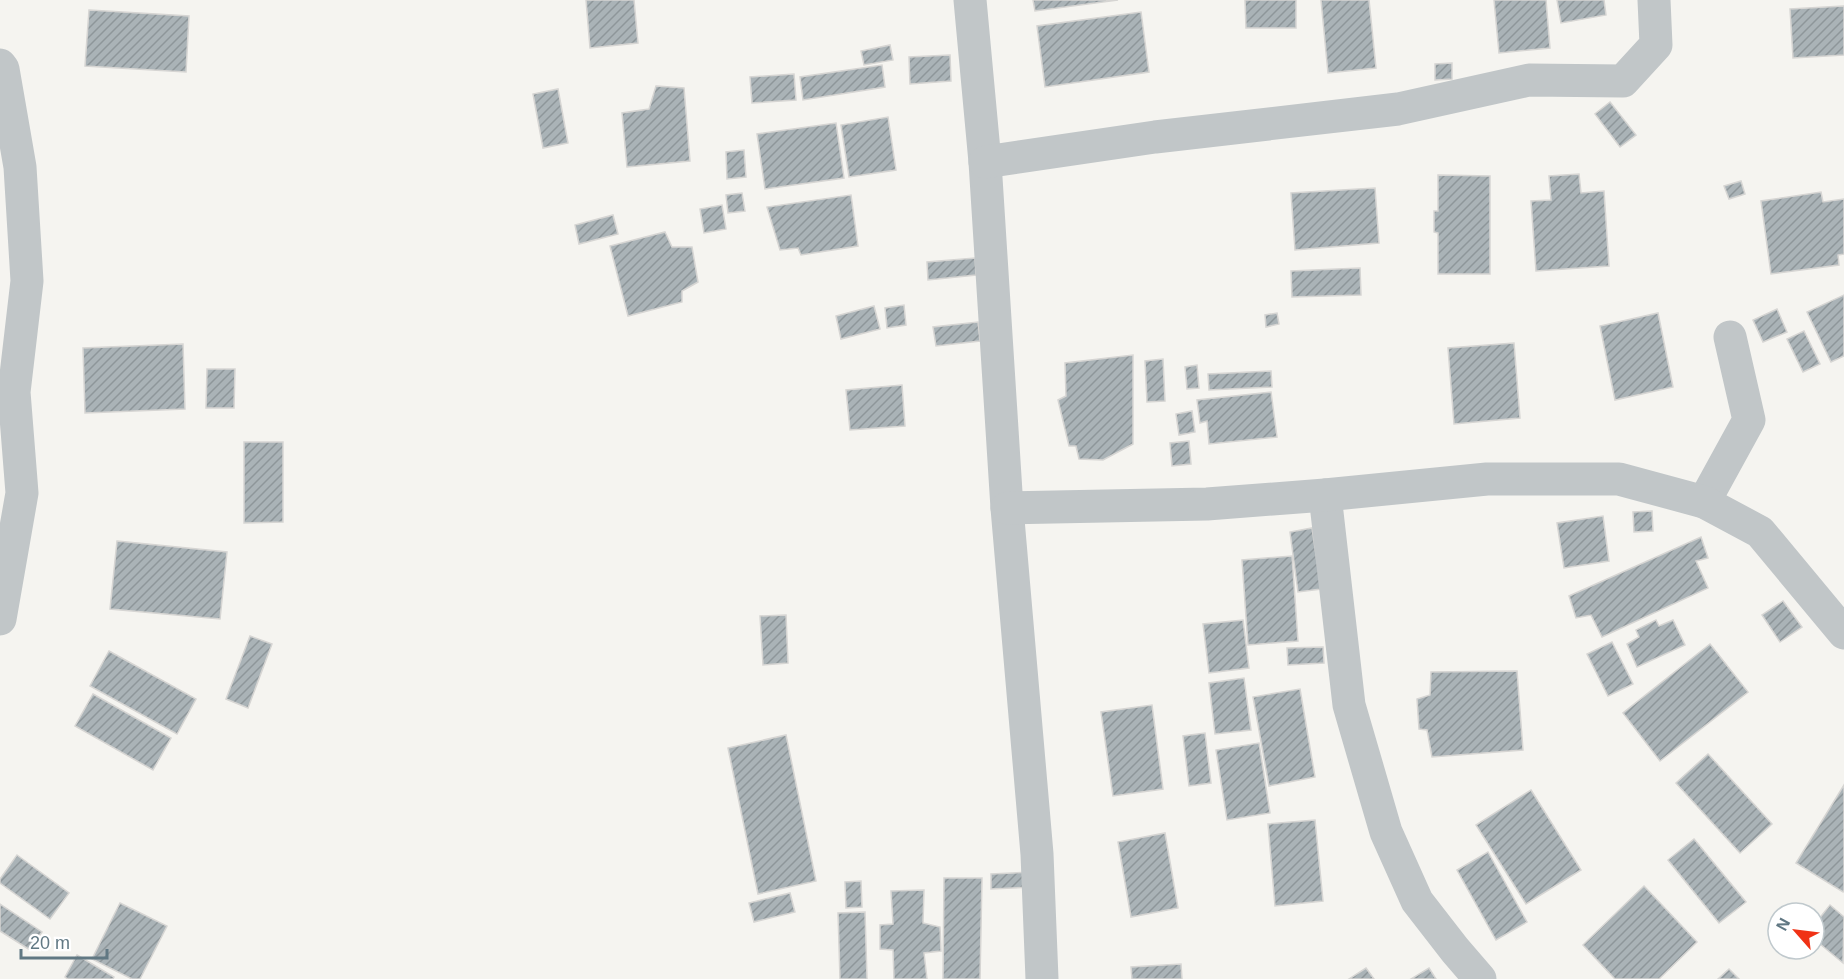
<svg xmlns="http://www.w3.org/2000/svg" width="1844" height="979" font-family="Arial,sans-serif">
  <defs>
    <pattern id="building-hatch" width="6" height="6" patternUnits="userSpaceOnUse" patternTransform="scale(1.5)"><rect width="6" height="6" fill="#aab3b7"/><path d="M-1 1l2-2M0 6l6-6M5 7l2-2" fill="none" stroke="#8e969a"/></pattern>
  </defs>
  <rect width="100%" height="100%" fill="#f5f4f0"/>
  <g fill="url(#building-hatch)" stroke="#d6d5d3" stroke-width="1.5">
    <polygon points="586,0 634,0 638,43 590,48"/>
    <polygon points="1033,0 1118,0 1035,11"/>
    <polygon points="1245,0 1296,0 1296,28 1246,28"/>
    <polygon points="1321,0 1369,0 1376,68 1328,73"/>
    <polygon points="1494,0 1546,0 1550,48 1499,53"/>
    <polygon points="1557,0 1604,0 1606,15 1561,23"/>
    <polygon points="1844,6 1844,55 1793,58 1790,9"/>
    <polygon points="89,10 189,16 186,72 85,66"/>
    <polygon points="1141,12 1149,72 1045,87 1037,26"/>
    <polygon points="890,45 893,60 864,65 861,51"/>
    <polygon points="950,55 951,81 910,84 909,57"/>
    <polygon points="1452,63 1452,79 1435,80 1435,64"/>
    <polygon points="882,65 885,87 803,100 800,77"/>
    <polygon points="794,74 796,100 752,103 750,77"/>
    <polygon points="656,86 684,88 690,161 627,167 622,113 649,109"/>
    <polygon points="558,89 568,143 543,148 533,94"/>
    <polygon points="1610,102 1636,135 1620,147 1595,114"/>
    <polygon points="888,117 896,170 849,177 841,125"/>
    <polygon points="836,123 844,178 765,189 757,134"/>
    <polygon points="744,150 746,177 727,179 726,152"/>
    <polygon points="1579,174 1581,193 1604,191 1609,266 1536,271 1531,201 1551,200 1549,176"/>
    <polygon points="1438,175 1490,176 1490,274 1438,274 1438,233 1434,232 1434,211 1438,211"/>
    <polygon points="1741,181 1745,194 1729,199 1724,186"/>
    <polygon points="1375,188 1379,243 1295,250 1291,193"/>
    <polygon points="1821,192 1823,202 1844,199 1844,254 1838,255 1839,265 1771,274 1761,201"/>
    <polygon points="742,193 745,211 728,213 726,195"/>
    <polygon points="851,195 858,246 801,255 798,248 780,250 767,207"/>
    <polygon points="722,205 726,229 704,233 700,209"/>
    <polygon points="613,215 618,234 579,244 575,225"/>
    <polygon points="665,232 672,247 692,247 698,282 682,291 682,302 628,316 610,246"/>
    <polygon points="975,258 976,275 928,280 927,262"/>
    <polygon points="1360,268 1361,295 1292,297 1291,271"/>
    <polygon points="1844,295 1844,356 1831,362 1807,312"/>
    <polygon points="904,305 906,325 887,328 885,308"/>
    <polygon points="874,306 880,329 841,339 836,316"/>
    <polygon points="1777,309 1787,332 1763,342 1753,320"/>
    <polygon points="1277,313 1279,324 1266,327 1265,315"/>
    <polygon points="1658,313 1673,387 1615,400 1600,326"/>
    <polygon points="978,322 980,341 936,346 933,327"/>
    <polygon points="1804,331 1820,364 1803,372 1787,339"/>
    <polygon points="1514,343 1520,418 1454,424 1448,348"/>
    <polygon points="183,344 185,409 85,413 83,348"/>
    <polygon points="1133,355 1133,444 1103,460 1079,459 1076,446 1069,446 1058,400 1066,396 1065,363"/>
    <polygon points="1163,359 1165,401 1147,402 1145,361"/>
    <polygon points="1197,365 1199,388 1187,389 1185,367"/>
    <polygon points="207,369 235,369 234,408 206,408"/>
    <polygon points="1271,371 1272,387 1209,390 1208,374"/>
    <polygon points="902,385 905,426 850,430 846,390"/>
    <polygon points="1271,392 1277,437 1209,444 1207,421 1200,423 1197,400"/>
    <polygon points="1192,411 1195,432 1179,435 1176,414"/>
    <polygon points="1189,441 1191,464 1172,466 1170,443"/>
    <polygon points="244,442 283,442 283,522 244,523"/>
    <polygon points="1652,511 1653,531 1634,532 1633,512"/>
    <polygon points="1603,516 1609,561 1564,568 1557,523"/>
    <polygon points="1312,528 1321,589 1298,592 1290,532"/>
    <polygon points="1701,537 1708,558 1696,561 1708,588 1602,637 1591,615 1576,618 1569,596"/>
    <polygon points="117,541 227,552 220,619 110,609"/>
    <polygon points="1292,556 1298,641 1248,645 1242,560"/>
    <polygon points="1783,601 1802,627 1780,642 1762,615"/>
    <polygon points="786,615 788,663 763,665 760,616"/>
    <polygon points="1243,620 1249,668 1209,673 1203,624"/>
    <polygon points="1656,620 1659,626 1673,620 1685,645 1637,667 1627,644 1639,637 1636,630"/>
    <polygon points="250,636 272,644 248,708 226,699"/>
    <polygon points="1612,642 1633,684 1608,696 1587,654"/>
    <polygon points="1710,644 1748,692 1660,761 1623,713"/>
    <polygon points="1323,647 1324,663 1288,665 1287,648"/>
    <polygon points="109,651 196,699 177,734 90,686"/>
    <polygon points="1517,671 1523,750 1432,757 1427,730 1419,729 1417,699 1430,695 1431,672"/>
    <polygon points="1244,678 1251,730 1215,734 1209,683"/>
    <polygon points="1300,689 1315,777 1269,786 1253,697"/>
    <polygon points="93,694 171,738 153,770 75,726"/>
    <polygon points="1152,705 1163,789 1113,796 1101,712"/>
    <polygon points="1205,733 1211,783 1189,786 1183,736"/>
    <polygon points="786,735 816,881 758,894 728,748"/>
    <polygon points="1259,743 1270,813 1227,820 1216,750"/>
    <polygon points="1708,754 1772,824 1740,853 1676,783"/>
    <polygon points="1844,785 1844,890 1843,892 1796,863"/>
    <polygon points="1531,790 1581,870 1526,904 1476,825"/>
    <polygon points="1315,820 1323,901 1275,906 1268,824"/>
    <polygon points="1165,833 1178,908 1131,917 1118,842"/>
    <polygon points="1694,839 1746,902 1719,923 1668,860"/>
    <polygon points="1488,852 1527,922 1496,940 1457,870"/>
    <polygon points="17,855 69,893 50,919 0,883 0,879"/>
    <polygon points="1034,872 1034,887 991,889 991,874"/>
    <polygon points="944,878 982,878 980,979 943,979"/>
    <polygon points="861,881 862,907 846,908 845,882"/>
    <polygon points="1644,886 1697,942 1659,979 1615,979 1583,945"/>
    <polygon points="924,890 923,923 940,927 941,951 924,953 927,979 894,979 893,950 880,949 880,925 893,924 891,891"/>
    <polygon points="790,893 795,912 754,922 749,903"/>
    <polygon points="120,903 167,926 140,979 132,979 92,959"/>
    <polygon points="0,904 42,932 30,950 0,931"/>
    <polygon points="1830,905 1844,917 1843,963 1814,939 1814,925"/>
    <polygon points="865,912 867,979 840,979 838,913"/>
    <polygon points="77,955 114,977 113,979 68,979 65,977"/>
    <polygon points="1181,964 1182,979 1132,979 1131,967"/>
    <polygon points="1366,968 1374,979 1349,979"/>
    <polygon points="1429,968 1436,979 1411,979"/>
    <polygon points="1729,969 1739,979 1718,979"/>
  </g>
  <g fill="none" stroke-linecap="round" stroke-linejoin="round">
    <g stroke="#c1c6c8" stroke-width="33">
      <polyline points="970,0 985,162 1007,508 1037,854 1042,979"/>
      <polyline points="0,65 3,69 20,167 27,281 14,392 22,493 0,619"/>
      <polyline points="985,162 1155,137 1398,109 1529,80 1623,81 1656,45 1654,0"/>
      <polyline points="1325,495 1349,705 1386,832 1417,901 1455,950 1480,979"/>
      <polyline points="1704,502 1749,420 1730,337"/>
      <polyline points="1007,508 1207,504 1325,495 1487,479 1619,479 1704,502 1760,532 1844,633"/>
    </g>
  </g>
  <g transform="translate(1796 931) rotate(298)"><circle r="28" fill="#ffffff" stroke="#c0c9cd" stroke-width="1.5"/>
  <path d="M0-4.5L10 22L0 15L-10 22Z" fill="#f03215"/>
  <text y="-9" font-size="16" font-weight="bold" text-anchor="middle" fill="#617883">N</text>
  </g>
  <path d="M21 949v9h86v-9" fill="none" stroke="#617883" stroke-width="3"/>
  <text x="30" y="949" font-size="18" fill="#617883" stroke="#ffffff" stroke-width="4.5" paint-order="stroke">20 m</text>
</svg>
